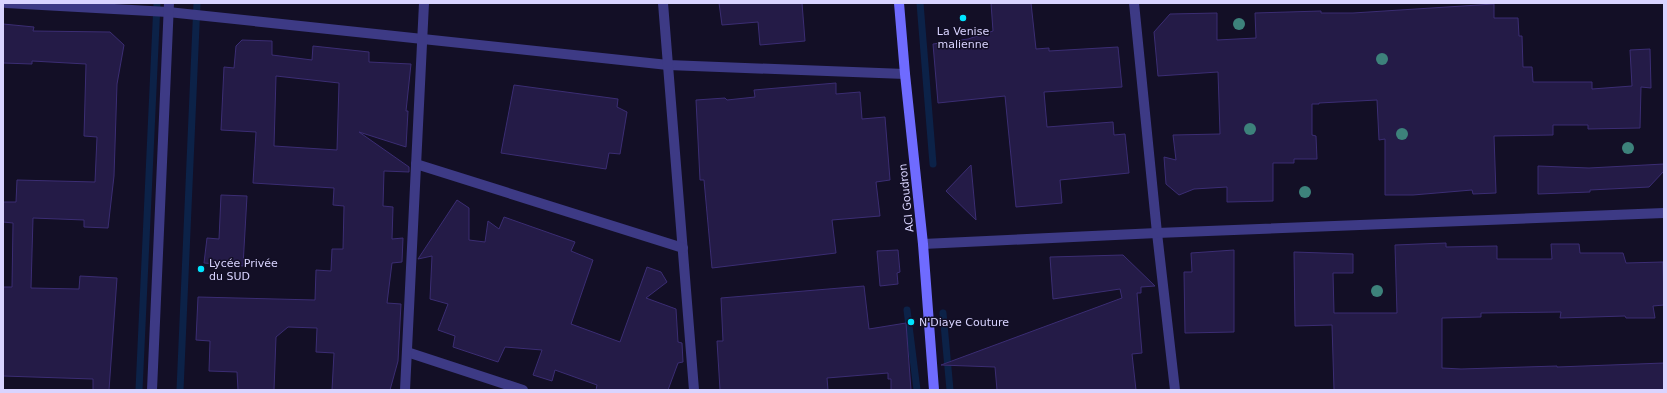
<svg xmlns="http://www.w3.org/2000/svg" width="1667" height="393" font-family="'DejaVu Sans',sans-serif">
  <rect width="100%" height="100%" fill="#130f26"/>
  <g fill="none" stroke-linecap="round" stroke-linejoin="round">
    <g stroke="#0c2248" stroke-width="7">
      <polyline points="920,3 933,164"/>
      <polyline points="907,310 917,390"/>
      <polyline points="943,313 950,390"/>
      <polyline points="139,390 157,3"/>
      <polyline points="180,390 197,3"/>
    </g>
  </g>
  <g fill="#241b47" stroke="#3b2d73" fill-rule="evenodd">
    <polygon points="719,3 802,3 805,41 760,45 758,22 722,25"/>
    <polygon points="991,3 1031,3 1036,49 1049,48 1049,51 1118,47 1122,87 1044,92 1047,127 1113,122 1114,135 1125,134 1129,173 1060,180 1062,203 1016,207 1005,96 938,103 933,44 968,39 993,31"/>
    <polygon points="1494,4 1494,18 1518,18 1519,36 1522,36 1523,67 1532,67 1533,82 1592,82 1592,89 1632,86 1630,50 1650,49 1651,88 1641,87 1640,128 1588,129 1588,125 1553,125 1553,135 1494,136 1496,193 1473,194 1472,190 1413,195 1385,195 1385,139 1379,140 1377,100 1319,103 1319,104 1312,104 1312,135 1316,136 1317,159 1294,159 1294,163 1273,163 1273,201 1227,202 1227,187 1194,189 1179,195 1166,184 1164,157 1176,160 1173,135 1220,134 1218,72 1158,76 1154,32 1170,14 1217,13 1217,40 1256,38 1255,13 1321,11 1321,13 1353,13"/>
    <polygon points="3,24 34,27 33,31 110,32 124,45 117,84 114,176 108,228 84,227 84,220 33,218 31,288 79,289 80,276 117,278 109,390 93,390 93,379 3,376 3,287 12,287 13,223 3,222 3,202 16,202 17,180 95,182 97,137 84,136 86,64 32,61 32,64 3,63"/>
    <path d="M242 40 272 41V55L312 60 313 46 369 52V62L411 64 406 111H408L406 147 359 132 409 167V172L384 171 383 206 393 207 392 239 403 238 402 262 392 263 387 303 401 304 398 361 390 390H332L334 353 316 352 317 328 288 327 276 337 274 390H238L237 372 209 371 210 341 196 340 198 297 315 300 316 270 331 271 332 249H343L344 206 333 205 334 188 253 183 256 132 221 130 224 67 234 68 236 46ZM276 76 339 83 337 150 274 146Z"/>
    <polygon points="836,83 836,94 860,92 862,119 885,117 890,180 876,182 880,216 832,220 836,253 712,268 704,180 700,180 696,100 725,98 727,100 755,97 754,90"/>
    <polygon points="514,85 618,99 617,107 627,112 620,154 609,153 606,169 501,153"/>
    <polygon points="1664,164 1664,171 1649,187 1590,190 1590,192 1538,194 1538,166 1589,168"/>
    <polygon points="971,165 976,220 946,191"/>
    <polygon points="221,195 247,196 243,266 204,263 207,238 219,239"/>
    <polygon points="457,200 469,208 469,240 485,242 488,221 499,229 504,217 575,242 571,251 593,260 571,324 620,342 647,267 661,272 667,282 646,298 676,309 678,342 682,343 683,362 678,363 668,390 596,390 597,385 555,370 552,381 533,375 542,350 505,347 498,362 453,347 455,336 438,330 448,304 430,299 432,256 418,259"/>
    <polygon points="1446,243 1446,247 1497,246 1497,259 1552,259 1551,244 1579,244 1580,253 1623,253 1626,263 1663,262 1664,305 1653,306 1655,318 1626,318 1625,316 1560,318 1561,312 1481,313 1481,317 1442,318 1442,368 1461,369 1557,366 1557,367 1664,363 1664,390 1334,390 1332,325 1295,326 1294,252 1353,254 1353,273 1333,273 1334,313 1397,313 1395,245"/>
    <polygon points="898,250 900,272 897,273 898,284 880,286 877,251"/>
    <polygon points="1234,250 1234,332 1185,333 1184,272 1192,272 1191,253"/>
    <polygon points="1123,255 1155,286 1141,287 1141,293 1137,293 1142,353 1132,354 1136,390 997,390 995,367 941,365 1122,298 1120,289 1053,299 1050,257"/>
    <polygon points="864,286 869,329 906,323 911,390 891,390 891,379 888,379 888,373 827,378 828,390 720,390 717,341 723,341 721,298"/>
  </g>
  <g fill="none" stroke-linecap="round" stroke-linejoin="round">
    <g stroke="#3d3a85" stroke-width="10">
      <polyline points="6,3 168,12 668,65 905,74"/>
      <polyline points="663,3 694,390"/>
      <polyline points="1134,3 1157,233 1175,390"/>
      <polyline points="416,164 683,248"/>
      <polyline points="923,244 1157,233 1664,213"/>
      <polyline points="407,352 523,390"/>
      <polyline points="152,390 169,3"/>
      <polyline points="405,390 424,3"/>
    </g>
    <polyline stroke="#6f6bff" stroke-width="10" points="899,3 905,74 923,244 934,390"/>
  </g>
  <g fill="#3d827b">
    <circle cx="1239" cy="24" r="6"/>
    <circle cx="1382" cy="59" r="6"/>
    <circle cx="1250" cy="129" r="6"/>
    <circle cx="1402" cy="134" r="6"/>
    <circle cx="1628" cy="148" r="6"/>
    <circle cx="1305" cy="192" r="6"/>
    <circle cx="1377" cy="291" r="6"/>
  </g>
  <g fill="#00e5ff" stroke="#130f26" stroke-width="1.5">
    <circle cx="963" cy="18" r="4"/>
    <circle cx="201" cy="269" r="4"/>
    <circle cx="911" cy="322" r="4"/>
  </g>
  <g text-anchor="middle" stroke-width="3" stroke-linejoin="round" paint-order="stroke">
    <g font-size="11" fill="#d9d4ff" stroke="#130f26" text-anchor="start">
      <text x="963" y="35" text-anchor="middle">La Venise<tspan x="963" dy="13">malienne</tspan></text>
      <text x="209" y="267">Lycée Privée<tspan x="209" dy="13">du SUD</tspan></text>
      <text x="919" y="326">N'Diaye Couture</text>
    </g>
    <g font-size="11" fill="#d9d4ff" stroke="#130f26">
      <text transform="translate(906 198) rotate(-96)" y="4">ACI Goudron</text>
    </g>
  </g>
  <rect width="1667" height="393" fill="none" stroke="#d9d4ff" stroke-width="8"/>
</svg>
